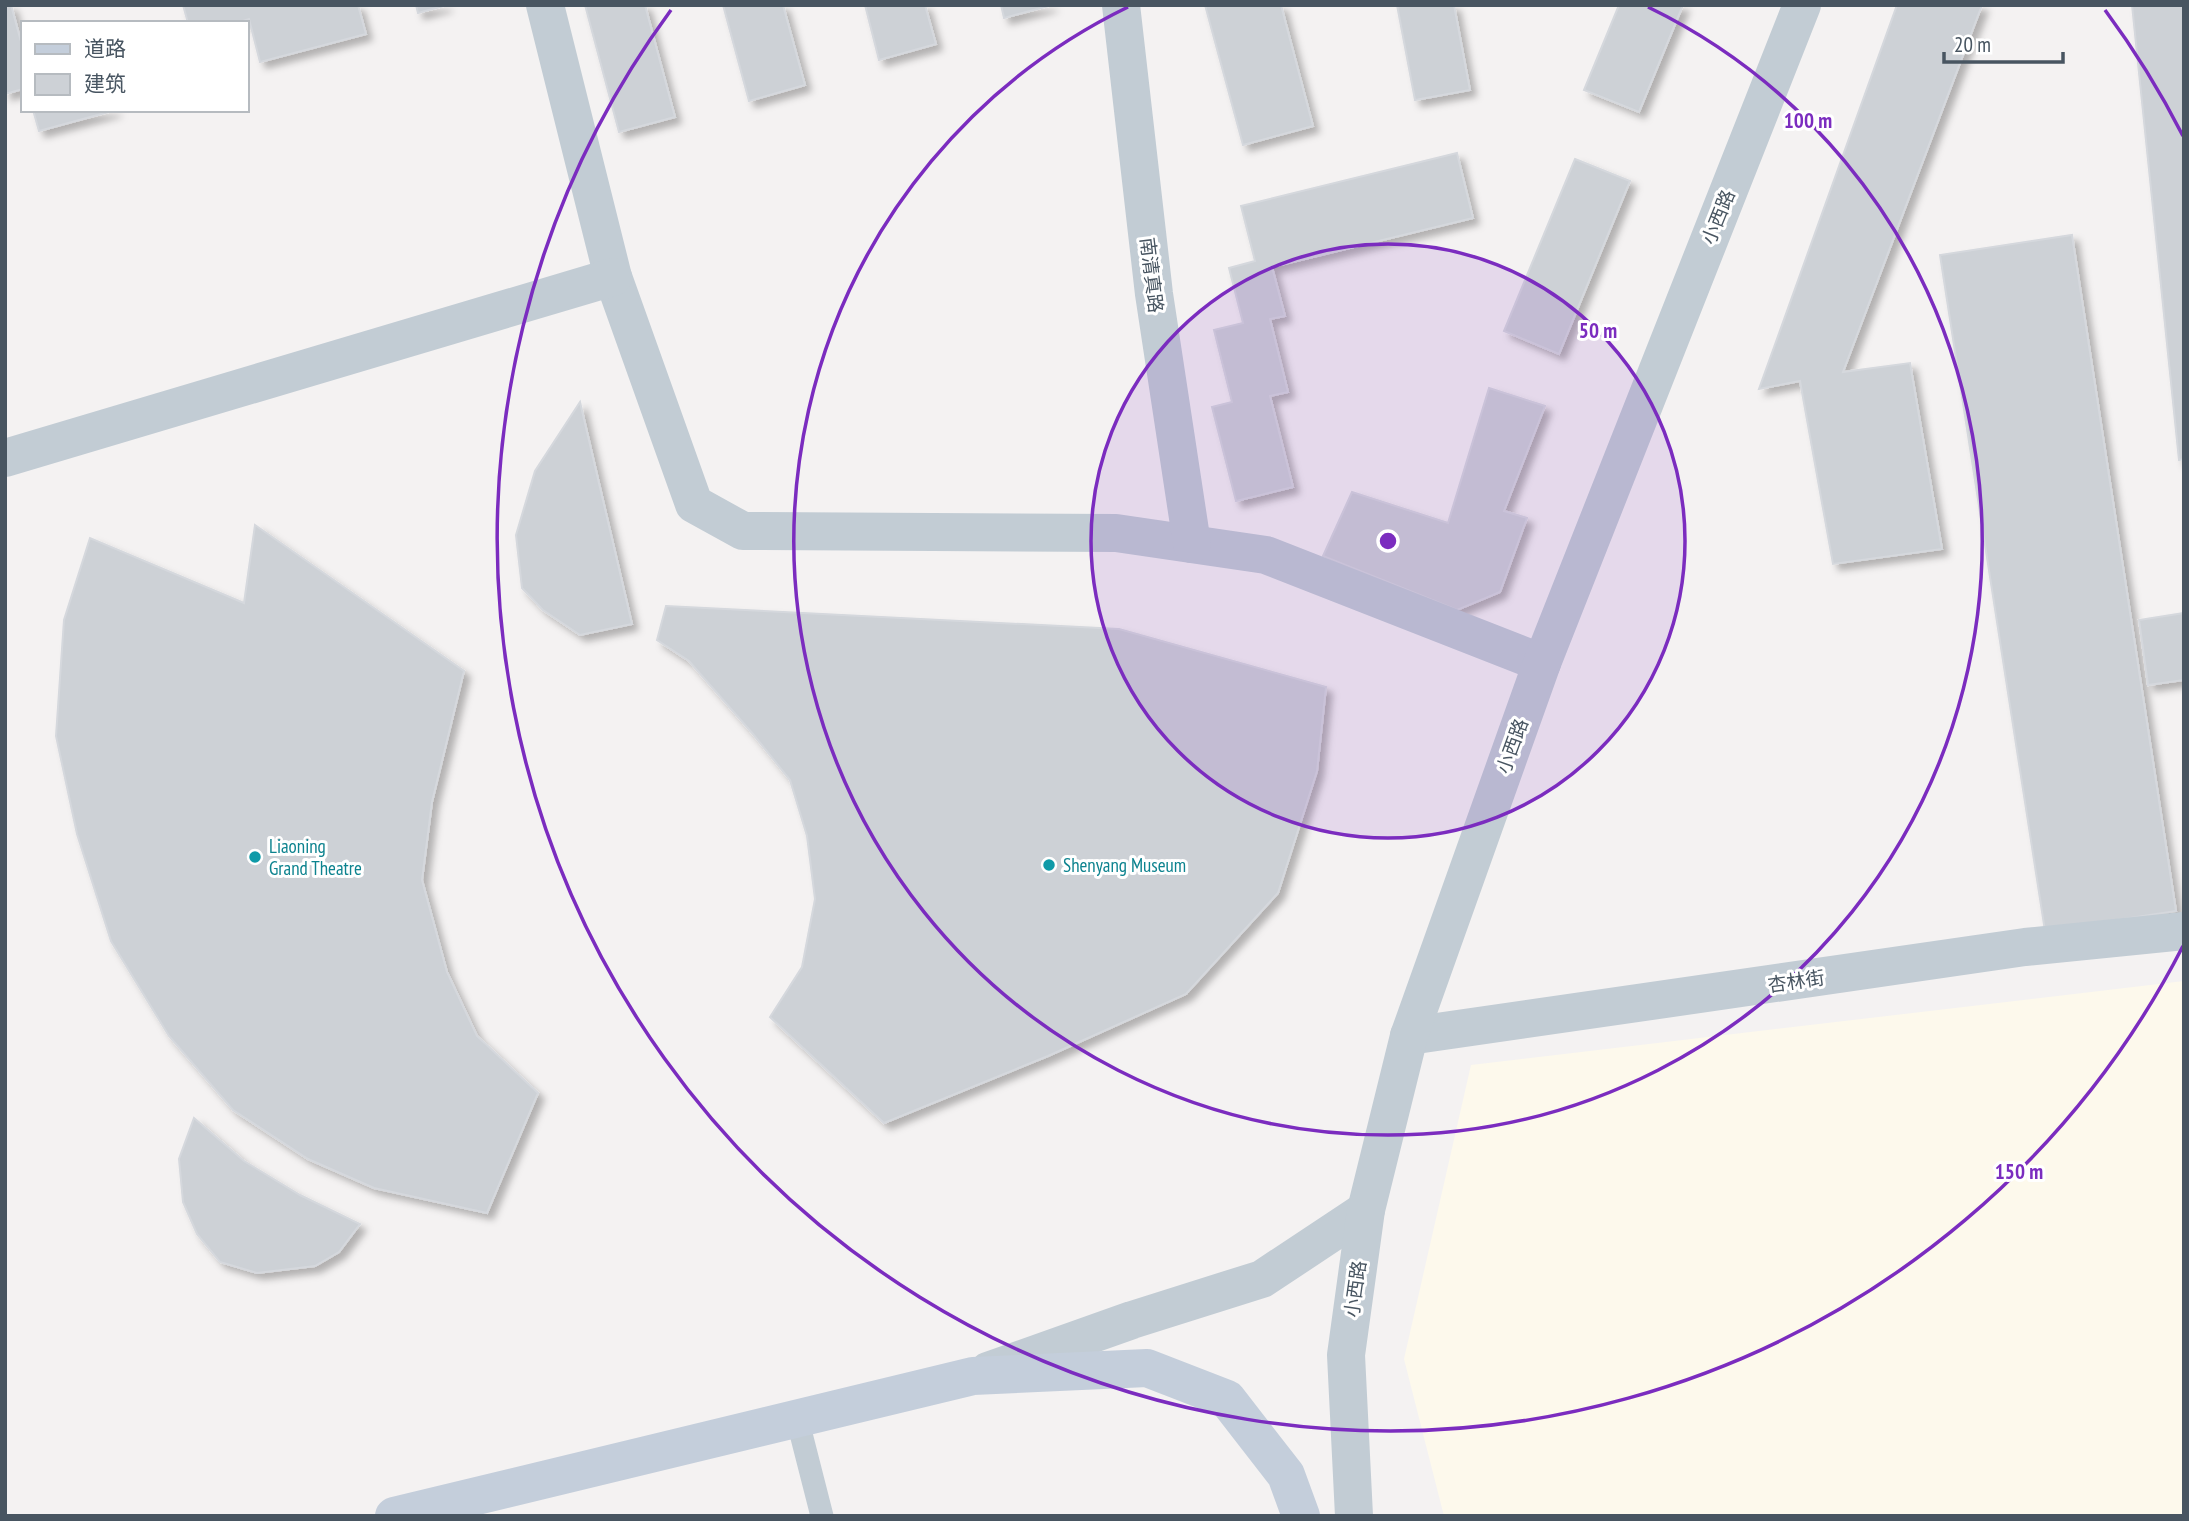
<svg xmlns="http://www.w3.org/2000/svg" width="2189" height="1521" font-family="'PT Sans Narrow','Noto Sans SC',sans-serif">
  <defs>
    <filter id="shadow"><feDropShadow dx="6" dy="6" stdDeviation="3.5" flood-color="#0004"/></filter>
  </defs>
  <rect width="100%" height="100%" fill="#f4f2f2"/>
  <polygon fill="#fdf9ec" points="2184,981 2184,1516 1444,1516 1404,1359 1471,1065"/>
  <g fill="#cdd1d6" stroke="#d5d8dd" stroke-width="2" filter="url(#shadow)">
    <polygon points="5,5 11,5 23,49 23,89 5,94"/>
    <polygon points="183,5 358,5 366,34 260,62 249,19 237,23 188,23"/>
    <polygon points="416,5 447,5 418,13"/>
    <polygon points="585,5 645,5 675,117 619,132"/>
    <polygon points="723,5 783,5 805,85 749,101"/>
    <polygon points="865,5 925,5 936,44 879,60"/>
    <polygon points="1001,5 1052,5 1004,18"/>
    <polygon points="1205,5 1281,5 1313,126 1243,145"/>
    <polygon points="1397,5 1454,5 1470,90 1415,100"/>
    <polygon points="1619,5 1683,5 1639,112 1584,90"/>
    <polygon points="1897,5 1982,5 1843,372 1910,363 1942,549 1833,564 1800,381 1759,389"/>
    <polygon points="2132,5 2184,5 2184,459 2179,460"/>
    <polygon points="33,110 116,110 39,131"/>
    <polygon points="1457,153 1473,218 1272,267 1285,316 1270,319 1288,392 1270,396 1293,487 1236,501 1212,407 1232,402 1214,330 1243,323 1229,268 1255,261 1241,206"/>
    <polygon points="1575,159 1630,181 1559,354 1504,331"/>
    <polygon points="2072,235 2176,911 2045,931 1940,255"/>
    <polygon points="1489,388 1545,406 1504,511 1527,518 1500,592 1457,610 1323,556 1352,492 1448,523"/>
    <polygon points="580,402 632,624 580,635 543,610 522,588 516,535 535,471"/>
    <polygon points="255,525 464,671 432,802 422,880 447,972 477,1036 538,1093 487,1213 374,1188 308,1159 233,1110 169,1036 111,941 77,834 56,736 64,620 90,538 244,603"/>
    <polygon points="666,606 1119,629 1326,687 1317,771 1278,893 1186,994 1048,1056 884,1123 770,1017 802,967 815,899 807,836 790,780 753,734 689,661 657,640"/>
    <polygon points="2184,613 2184,680 2148,685 2139,620"/>
    <polygon points="194,1118 244,1161 300,1195 360,1224 339,1252 315,1266 257,1273 220,1262 197,1234 183,1202 179,1159"/>
  </g>
  <g fill="none" stroke-linecap="round" stroke-linejoin="round">
    <polyline stroke="#c2ccd4" stroke-width="23" points="797,1418 822,1516"/>
    <g stroke="#c2ccd4" stroke-width="38">
      <polyline points="545,5 613,277 694,504 743,531 1116,533 1266,555 1542,663"/>
      <polyline points="1121,5 1154,294 1192,544"/>
      <polyline points="5,458 613,277"/>
      <polyline points="1409,1036 2025,947 2184,931"/>
      <polyline points="988,1371 1132,1320 1262,1279 1366,1210"/>
      <polyline points="1354,1516 1346,1355 1366,1210 1409,1036 1542,663 1802,5"/>
    </g>
    <polyline stroke="#c4cedb" stroke-width="38" points="394,1516 973,1376 1147,1368 1227,1399 1286,1475 1301,1516"/>
  </g>
  <circle cx="1388" cy="541" r="297" fill="#7b2cbf" fill-opacity=".12"/>
  <g fill="none" stroke="#7b2cbf" stroke-width="3.5">
    <circle cx="1388" cy="541" r="297"/>
    <path d="M1648 7A594 594 0 1 1 1128 7"/>
    <path d="M2183 946A892 892 0 1 1 671 10M2105 10A892 892 0 0 1 2183 136"/>
  </g>
  <g fill="#0f9aa8" stroke="#fff" stroke-width="2.5">
    <circle cx="255" cy="857" r="7"/>
    <circle cx="1049" cy="865" r="7"/>
  </g>
  <g text-anchor="middle" stroke-width="6" stroke-linejoin="round" paint-order="stroke">
    <g font-size="19" fill="#485561" stroke="#fff">
      <text transform="translate(1718 217) rotate(-68)" y="7">小西路</text>
      <text transform="translate(1152 275) rotate(83)" y="7">南清真路</text>
      <text transform="translate(1512 746) rotate(-70)" y="7">小西路</text>
      <text transform="translate(1796 981) rotate(-8)" y="7">杏林街</text>
      <text transform="translate(1355 1289) rotate(-82)" y="7">小西路</text>
    </g>
    <g font-size="19" fill="#0d838f" stroke="#fff" text-anchor="start">
      <text x="269" y="853">Liaoning<tspan x="269" dy="22">Grand Theatre</tspan></text>
      <text x="1063" y="872">Shenyang Museum</text>
    </g>
  </g>
  <circle cx="1388" cy="541" r="10" fill="#7b2cbf" stroke="#fff" stroke-width="3.5"/>
  <g font-size="21" text-anchor="middle" font-weight="bold" fill="#7b2cbf" stroke="#fff" stroke-width="6" stroke-linejoin="round" paint-order="stroke">
    <text x="1808" y="128">100 m</text>
    <text x="1598" y="338">50 m</text>
    <text x="2019" y="1179">150 m</text>
  </g>
  <rect width="2189" height="1521" fill="none" stroke="#485561" stroke-width="14"/>
  <rect x="21" y="21" width="228" height="91" fill="#ffffff" stroke="#b6bbc0" stroke-width="2"/>
  <rect x="35" y="44" width="35" height="10" fill="#c4cedb" stroke="#b6bbc0" stroke-width="2"/>
  <text x="84" y="56" font-size="21" fill="#485561">道路</text>
  <rect x="35" y="74" width="35" height="21" fill="#cdd1d6" stroke="#b6bbc0" stroke-width="2"/>
  <text x="84" y="91" font-size="21" fill="#485561">建筑</text>
  <path d="M1944 52v10h119v-10" fill="none" stroke="#485561" stroke-width="3.5"/>
  <text x="1954" y="52" font-size="21" fill="#485561" stroke="#ffffff" stroke-width="5" paint-order="stroke">20 m</text>
</svg>
